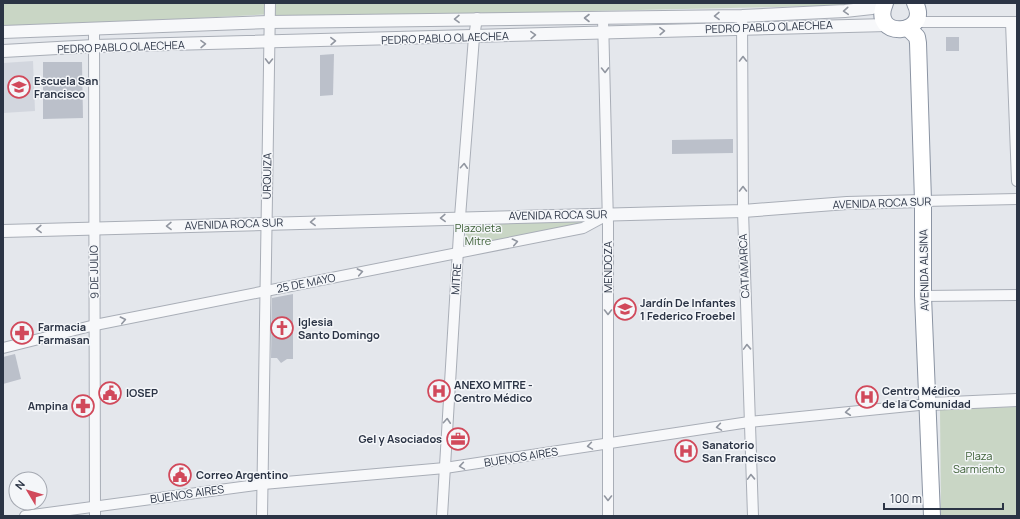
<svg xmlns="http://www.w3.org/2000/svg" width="1020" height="519" font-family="Manrope,sans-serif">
  <rect width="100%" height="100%" fill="#e4e7ec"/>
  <polygon fill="#d2d6de" points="33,61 35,111 3,113 3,63"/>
  <g fill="#c9d6c5">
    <polygon points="3,3 909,3 909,4 273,18 273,14 3,28"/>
    <polygon points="591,219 574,226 464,249 467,223"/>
    <polygon points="1017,407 1017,516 941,516 940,409"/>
  </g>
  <g fill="#bbc0ca">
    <rect x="946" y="37" width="13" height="14"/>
    <polygon points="334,54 333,95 320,96 320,55"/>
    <polygon points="43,62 82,62 83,118 43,119"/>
    <polygon points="733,139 733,153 672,154 672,140"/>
    <polygon points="293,294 293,359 287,359 281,363 277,358 271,358 272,298"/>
    <polygon points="15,354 21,379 3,384 3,357"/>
  </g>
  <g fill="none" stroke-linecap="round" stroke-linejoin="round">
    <g stroke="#a9aeb7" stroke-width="12">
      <g id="minor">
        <polyline points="742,16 743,211 753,516"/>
        <polyline points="603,18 608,224 608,516"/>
        <polyline points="915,22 1017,22"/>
        <polyline points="1011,22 1017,181"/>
        <polyline points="94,29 95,516"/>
        <polyline points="923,201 1017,199"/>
        <polyline points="923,296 1017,295"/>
        <polyline points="3,348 95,325 583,228 607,215"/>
        <polyline points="25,516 263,484 445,468 749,422 929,404"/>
        <polyline points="262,516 270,3"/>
        <polyline points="442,516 460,217 474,37 477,18"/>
      </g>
    </g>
    <g stroke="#a9aeb7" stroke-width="14">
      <g id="tertiary">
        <polyline points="3,32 269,22 742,16 845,11 872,8 884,3"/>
        <polyline points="3,51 94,46 887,25"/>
        <polyline points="3,231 743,211 847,203 923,201"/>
        <polyline points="929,404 1017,400"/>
      </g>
    </g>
    <g stroke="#8b94a3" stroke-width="18">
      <g id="trunk">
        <path d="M885 3C869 40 932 36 915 3"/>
        <polyline points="908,28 917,37 918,43 923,201 923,296 932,516"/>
      </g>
    </g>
    <use href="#minor" stroke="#f7f8fa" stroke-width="10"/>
    <use href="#tertiary" stroke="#f7f8fa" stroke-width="12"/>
    <use href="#trunk" stroke="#fff" stroke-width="16"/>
  </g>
  <defs><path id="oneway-chevron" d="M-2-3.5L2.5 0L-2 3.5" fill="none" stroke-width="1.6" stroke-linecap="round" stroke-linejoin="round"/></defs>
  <g stroke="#9196a0">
    <use href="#oneway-chevron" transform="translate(846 11) rotate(176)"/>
    <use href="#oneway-chevron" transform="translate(717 16) rotate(179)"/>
    <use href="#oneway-chevron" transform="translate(587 18) rotate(180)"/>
    <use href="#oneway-chevron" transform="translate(457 19) rotate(179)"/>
    <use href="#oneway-chevron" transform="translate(662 31) rotate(-2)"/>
    <use href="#oneway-chevron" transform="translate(533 35) rotate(-2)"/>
    <use href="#oneway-chevron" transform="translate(333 41) rotate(-2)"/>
    <use href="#oneway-chevron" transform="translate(203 44) rotate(-1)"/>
    <use href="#oneway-chevron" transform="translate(743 59) rotate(-90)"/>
    <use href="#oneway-chevron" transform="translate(269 61) rotate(91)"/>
    <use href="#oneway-chevron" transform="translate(605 70) rotate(89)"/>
    <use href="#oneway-chevron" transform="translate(464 166) rotate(-86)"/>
    <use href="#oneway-chevron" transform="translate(743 189) rotate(-90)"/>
    <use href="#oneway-chevron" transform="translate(443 218) rotate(178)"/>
    <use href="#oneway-chevron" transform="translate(313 222) rotate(178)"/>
    <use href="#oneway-chevron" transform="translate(169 226) rotate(179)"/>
    <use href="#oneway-chevron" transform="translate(39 229) rotate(178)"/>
    <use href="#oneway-chevron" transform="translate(515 242) rotate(-12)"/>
    <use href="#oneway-chevron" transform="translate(360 272) rotate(-11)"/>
    <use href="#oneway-chevron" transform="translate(608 312) rotate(90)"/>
    <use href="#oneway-chevron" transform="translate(123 320) rotate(-12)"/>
    <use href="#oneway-chevron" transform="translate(747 347) rotate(-92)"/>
    <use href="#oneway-chevron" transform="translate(848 412) rotate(174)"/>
    <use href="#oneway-chevron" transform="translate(447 421) rotate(-86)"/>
    <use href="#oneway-chevron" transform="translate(719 427) rotate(171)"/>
    <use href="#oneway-chevron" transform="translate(590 446) rotate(171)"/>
    <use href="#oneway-chevron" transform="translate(462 466) rotate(171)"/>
    <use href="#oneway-chevron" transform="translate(751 477) rotate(-92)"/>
    <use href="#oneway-chevron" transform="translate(608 498) rotate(90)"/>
  </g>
  <defs>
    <g id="school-ring" transform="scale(1.15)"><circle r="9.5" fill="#f4f6f9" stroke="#d1495b" stroke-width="1.5"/><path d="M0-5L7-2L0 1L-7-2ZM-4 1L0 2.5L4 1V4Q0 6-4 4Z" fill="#d1495b"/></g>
    <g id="church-ring" transform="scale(1.15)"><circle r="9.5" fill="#f4f6f9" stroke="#d1495b" stroke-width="1.5"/><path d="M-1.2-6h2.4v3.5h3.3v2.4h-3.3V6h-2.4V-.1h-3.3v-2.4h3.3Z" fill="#d1495b"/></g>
    <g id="pharmacy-ring" transform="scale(1.15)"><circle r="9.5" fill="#f4f6f9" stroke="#d1495b" stroke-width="1.5"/><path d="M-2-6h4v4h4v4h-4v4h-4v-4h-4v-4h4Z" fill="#d1495b"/></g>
    <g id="hospital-ring" transform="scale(1.15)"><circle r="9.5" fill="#f4f6f9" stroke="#d1495b" stroke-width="1.5"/><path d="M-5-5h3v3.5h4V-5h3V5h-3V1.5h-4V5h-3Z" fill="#d1495b"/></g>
    <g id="civic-ring" transform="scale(1.15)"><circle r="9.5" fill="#f4f6f9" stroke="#d1495b" stroke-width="1.5"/><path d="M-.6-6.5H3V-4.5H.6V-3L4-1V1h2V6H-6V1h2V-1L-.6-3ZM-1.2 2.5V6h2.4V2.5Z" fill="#d1495b"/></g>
    <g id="office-ring" transform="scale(1.15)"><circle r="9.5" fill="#f4f6f9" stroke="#d1495b" stroke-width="1.5"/><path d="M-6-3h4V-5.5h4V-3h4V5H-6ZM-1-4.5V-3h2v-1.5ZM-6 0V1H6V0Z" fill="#d1495b"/></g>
  </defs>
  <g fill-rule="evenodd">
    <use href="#school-ring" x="19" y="87"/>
    <use href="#school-ring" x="625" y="309"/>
    <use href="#church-ring" x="282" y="328"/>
    <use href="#pharmacy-ring" x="22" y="333"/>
    <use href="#hospital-ring" x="439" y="391"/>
    <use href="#civic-ring" x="110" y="393"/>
    <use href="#hospital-ring" x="867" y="397"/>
    <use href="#pharmacy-ring" x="83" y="406"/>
    <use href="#office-ring" x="458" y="439"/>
    <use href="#hospital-ring" x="686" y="451"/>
    <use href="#civic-ring" x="180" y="475"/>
  </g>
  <g text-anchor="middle" stroke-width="3" stroke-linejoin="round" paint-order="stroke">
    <g font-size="11" fill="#2b3445" stroke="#f4f6f9">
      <text transform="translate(769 27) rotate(-2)" y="4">PEDRO PABLO OLAECHEA</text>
      <text transform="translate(445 38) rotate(-2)" y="4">PEDRO PABLO OLAECHEA</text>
      <text transform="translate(121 47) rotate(-2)" y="4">PEDRO PABLO OLAECHEA</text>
      <text transform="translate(267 176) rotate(-89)" y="4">URQUIZA</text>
      <text transform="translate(882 203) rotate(-2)" y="4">AVENIDA ROCA SUR</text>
      <text transform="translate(558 215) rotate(-1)" y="4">AVENIDA ROCA SUR</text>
      <text transform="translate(234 224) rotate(-2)" y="4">AVENIDA ROCA SUR</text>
      <text transform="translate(744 266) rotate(-92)" y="4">CATAMARCA</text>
      <text transform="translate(608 267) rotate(-90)" y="4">MENDOZA</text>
      <text transform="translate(924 270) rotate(-91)" y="4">AVENIDA ALSINA</text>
      <text transform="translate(94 272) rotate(-91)" y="4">9 DE JULIO</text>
      <text transform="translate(456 279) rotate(-86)" y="4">MITRE</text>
      <text transform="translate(306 283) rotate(-11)" y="4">25 DE MAYO</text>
      <text transform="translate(521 457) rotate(-9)" y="4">BUENOS AIRES</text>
      <text transform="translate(187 494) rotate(-8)" y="4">BUENOS AIRES</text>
    </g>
    <g font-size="11" font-weight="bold" fill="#2b3445" stroke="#f4f6f9" text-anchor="start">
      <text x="34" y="85">Escuela San<tspan x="34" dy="13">Francisco</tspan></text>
      <text x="640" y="307">Jardín De Infantes<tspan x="640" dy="13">1 Federico Froebel</tspan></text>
      <text x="298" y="326">Iglesia<tspan x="298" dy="13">Santo Domingo</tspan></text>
      <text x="38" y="331">Farmacia<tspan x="38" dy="13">Farmasan</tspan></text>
      <text x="454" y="389">ANEXO MITRE -<tspan x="454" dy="13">Centro Médico</tspan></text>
      <text x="882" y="395">Centro Médico<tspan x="882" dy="13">de la Comunidad</tspan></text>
      <text x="126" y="397">IOSEP</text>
      <text x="68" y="410" text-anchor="end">Ampina</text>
      <text x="442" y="443" text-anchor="end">Gel y Asociados</text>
      <text x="702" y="449">Sanatorio<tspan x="702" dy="13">San Francisco</tspan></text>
      <text x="196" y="479">Correo Argentino</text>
    </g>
    <g font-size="11" fill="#3f6138" stroke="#f4f6f9">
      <text x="478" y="232">Plazoleta<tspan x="478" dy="13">Mitre</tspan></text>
      <text x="979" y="460">Plaza<tspan x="979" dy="13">Sarmiento</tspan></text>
    </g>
  </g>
  <rect width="1020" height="519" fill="none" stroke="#2b3445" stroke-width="8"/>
  <g transform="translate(28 491) rotate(308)"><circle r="19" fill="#f4f6f9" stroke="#a4a8b1"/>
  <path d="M0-3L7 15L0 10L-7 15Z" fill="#d1495b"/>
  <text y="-6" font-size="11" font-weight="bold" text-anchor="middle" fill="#2b3445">N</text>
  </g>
  <path d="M884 503v6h119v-6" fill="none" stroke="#2b3445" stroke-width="2"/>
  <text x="890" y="503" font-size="12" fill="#2b3445" stroke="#f4f6f9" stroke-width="3" paint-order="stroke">100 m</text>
</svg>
